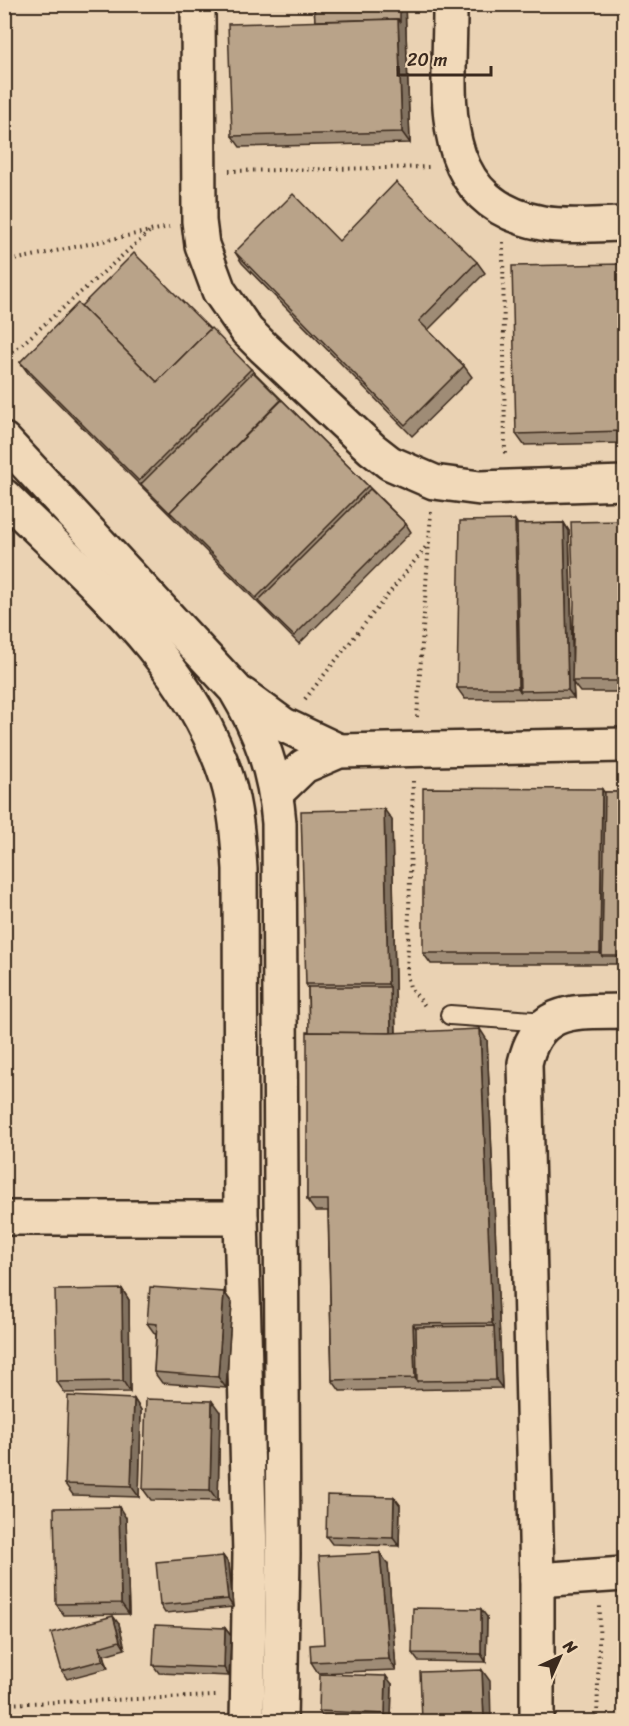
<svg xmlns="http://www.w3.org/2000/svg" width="629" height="1726" font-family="Sriracha,sans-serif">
  <rect width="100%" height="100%" fill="#ead2b3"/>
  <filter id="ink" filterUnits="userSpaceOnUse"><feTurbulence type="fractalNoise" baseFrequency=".0167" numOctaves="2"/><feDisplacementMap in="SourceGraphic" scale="12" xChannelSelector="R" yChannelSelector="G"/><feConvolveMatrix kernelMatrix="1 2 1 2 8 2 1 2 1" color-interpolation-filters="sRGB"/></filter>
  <g filter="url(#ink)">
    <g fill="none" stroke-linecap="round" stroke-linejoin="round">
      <g stroke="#3b2a1e" stroke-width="22">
        <polyline id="lane" points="450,1015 547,1022"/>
      </g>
      <g stroke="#3b2a1e" stroke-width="38">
        <g id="street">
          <polyline points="198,4 199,221 202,245 219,291 247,331 264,348 372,449 390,463 434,482 480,488 624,483"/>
          <path d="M450 4C451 90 429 201 542 223 568 228 598 224 624 224"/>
          <path d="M4 440 235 689C261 732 275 773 279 823L283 1554 280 1722"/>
          <path d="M4 496C90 581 189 660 227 779 236 808 238 839 240 869L241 1218 250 1554 247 1722"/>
          <polyline points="243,695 284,725 339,751"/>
          <polyline points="276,793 304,766 339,751 624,745"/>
          <polyline points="4,1218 241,1218"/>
          <polyline points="537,1580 624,1574"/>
          <path d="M537 1722V1580L525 1063C538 1006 576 1012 624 1011"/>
        </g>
      </g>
      <g stroke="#3b2a1e" stroke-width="4" stroke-dasharray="1.5 4.5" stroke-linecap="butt">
        <polyline points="229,171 432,167"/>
        <polyline points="503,242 505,457"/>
        <polyline points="4,262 169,227"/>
        <polyline points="4,360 149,232"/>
        <polyline points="305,699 429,543"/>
        <polyline points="417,717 431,512"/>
        <polyline points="413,781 407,975 410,987 426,1007"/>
        <polyline points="4,1704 216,1696"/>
        <polyline points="597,1722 600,1606"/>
      </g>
      <use href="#lane" stroke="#f1d9b9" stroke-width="18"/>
      <use href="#street" stroke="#f1d9b9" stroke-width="33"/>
    </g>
    <g fill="#9f8c76" stroke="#3b2a1e" stroke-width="1.5">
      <polygon points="314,4 405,4 410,143 240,147 232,136 315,21"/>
      <polygon points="339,241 477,262 485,273 428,330 464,366 472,377 412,436 242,263 235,252"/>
      <polygon points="624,264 624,443 524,445 516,434"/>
      <polygon points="81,306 251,369 406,524 411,532 299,644 28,373 20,362"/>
      <polygon points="624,521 624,692 580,692 573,683 574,698 465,699 457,688 517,524 564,523 569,531 573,656"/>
      <polygon points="605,792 624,792 624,964 431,964 423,953"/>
      <polygon points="392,820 396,1033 487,1040 502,1388 340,1391 332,1380 328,1211 315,1211 307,1200 309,1032 308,988 306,984"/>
      <polygon points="122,1289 129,1300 130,1392 65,1393 57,1382"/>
      <polygon points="224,1292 232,1303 226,1388 162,1383 154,1372 156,1334 155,1334 147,1323"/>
      <polygon points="134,1399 141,1410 139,1497 73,1495 65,1484"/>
      <polygon points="220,1412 218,1501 151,1500 143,1489"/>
      <polygon points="394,1497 400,1505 399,1546 332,1544 326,1536"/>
      <polygon points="126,1518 129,1614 64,1615 56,1604"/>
      <polygon points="223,1556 229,1564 233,1607 165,1613 160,1605"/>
      <polygon points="388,1564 396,1670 318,1673 311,1662 324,1644"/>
      <polygon points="487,1617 486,1662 418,1661 412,1653"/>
      <polygon points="119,1624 125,1649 104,1655 108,1668 67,1679 62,1671"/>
      <polygon points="225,1628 231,1636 229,1676 159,1673 153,1665"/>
      <polygon points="392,1684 391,1719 324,1719 319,1711"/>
    </g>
    <g fill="#827260" stroke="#3b2a1e" stroke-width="1.5">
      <polygon points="400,4 405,4 410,143 402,132 398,19"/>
      <polygon points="515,520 523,532 520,691 518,688"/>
      <polygon points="564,523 569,531 573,681 572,681 573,683 574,698 568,690"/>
      <polygon points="602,789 610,800 602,956 600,953"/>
      <polygon points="384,809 392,820 396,1044 391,1036 390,987 388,984"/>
      <polygon points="480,1029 487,1040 502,1388 496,1380 494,1326 492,1323"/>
      <polygon points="122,1289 129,1300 130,1392 123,1381"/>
      <polygon points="224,1292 232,1303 226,1388 218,1377"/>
      <polygon points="413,1324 421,1335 417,1381 415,1378"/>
      <polygon points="134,1399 141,1410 139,1497 131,1486"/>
      <polygon points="212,1401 220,1412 218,1501 210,1490"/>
      <polygon points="394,1497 400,1505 399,1546 393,1538"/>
      <polygon points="119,1507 126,1518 129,1614 121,1603"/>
      <polygon points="380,1553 388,1564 396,1670 389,1659"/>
      <polygon points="223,1556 229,1564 233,1607 228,1599"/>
      <polygon points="481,1609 487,1617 486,1662 481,1654"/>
      <polygon points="113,1616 119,1624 125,1649 120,1641"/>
      <polygon points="225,1628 231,1636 229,1676 224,1668"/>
      <polygon points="99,1647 104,1655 108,1668 103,1660"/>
      <polygon points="482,1670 490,1681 491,1722 484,1722"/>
      <polygon points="386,1676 392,1684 391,1719 393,1722 390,1722 385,1714"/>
    </g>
    <g fill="#b9a389" stroke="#3b2a1e" stroke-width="1.5">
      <polygon points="314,4 400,4 400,22 398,19 315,21"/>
      <polygon points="398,19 402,132 232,136 228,24"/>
      <polygon points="396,182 477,262 419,321 464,366 405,425 235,252 293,194 339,241"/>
      <polygon points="134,253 210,329 157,382 81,306"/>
      <polygon points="624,264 624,431 516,434 512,266"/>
      <polygon points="78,303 157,382 211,328 251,369 139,481 20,362"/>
      <polygon points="253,372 281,400 170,512 172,515 141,484"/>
      <polygon points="282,400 368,486 256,598 170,512"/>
      <polygon points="370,489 406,524 294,636 258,601"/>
      <polygon points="515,520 518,688 457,688 460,521"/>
      <polygon points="624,521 624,681 572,681 574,603 571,522"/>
      <polygon points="564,523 568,690 520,691 517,524"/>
      <polygon points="423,788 602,789 600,953 423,953"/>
      <polygon points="605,792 624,792 624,956 602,956"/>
      <polygon points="384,809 388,984 306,984 301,811"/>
      <polygon points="308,987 390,987 391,1033 309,1032"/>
      <polygon points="480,1029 492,1323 413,1324 415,1378 332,1380 328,1200 307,1200 307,1032 389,1033"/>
      <polygon points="150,1287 224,1292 218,1377 154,1372 157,1324 147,1323"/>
      <polygon points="122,1289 123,1381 57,1382 55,1290"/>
      <polygon points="494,1326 496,1380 417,1381 416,1327"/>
      <polygon points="68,1396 134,1399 131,1486 65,1484"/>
      <polygon points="146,1399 212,1401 210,1490 143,1489"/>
      <polygon points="327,1495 394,1497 393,1538 326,1536"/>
      <polygon points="119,1507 121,1603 56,1604 54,1508"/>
      <polygon points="380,1553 389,1659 311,1662 310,1645 324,1644 319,1556"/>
      <polygon points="223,1556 228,1599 160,1605 156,1562"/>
      <polygon points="413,1608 481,1609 481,1654 412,1653"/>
      <polygon points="113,1616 120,1641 99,1647 103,1660 62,1671 51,1633"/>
      <polygon points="155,1625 225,1628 224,1668 153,1665"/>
      <polygon points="482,1670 484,1722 415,1722 415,1721 422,1720 420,1672"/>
      <polygon points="320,1674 386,1676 385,1714 319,1711"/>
      <polygon points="328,1716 390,1718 390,1722 328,1722"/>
    </g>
  </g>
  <rect width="629" height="1726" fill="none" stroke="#f1d9b9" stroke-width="24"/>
  <rect x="12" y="12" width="605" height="1702" fill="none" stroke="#3b2a1e" stroke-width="2" filter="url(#ink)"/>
  <g transform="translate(560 1657) rotate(45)" stroke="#f1d9b9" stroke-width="4.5" paint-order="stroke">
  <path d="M0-4.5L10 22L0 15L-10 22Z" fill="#3b2a1e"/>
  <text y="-9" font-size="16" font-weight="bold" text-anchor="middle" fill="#3b2a1e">N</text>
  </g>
  <path d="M398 66v9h93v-9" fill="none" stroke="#3b2a1e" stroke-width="3"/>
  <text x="407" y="66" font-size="18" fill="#3b2a1e" stroke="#f1d9b9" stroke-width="4.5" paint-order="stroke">20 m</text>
</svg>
